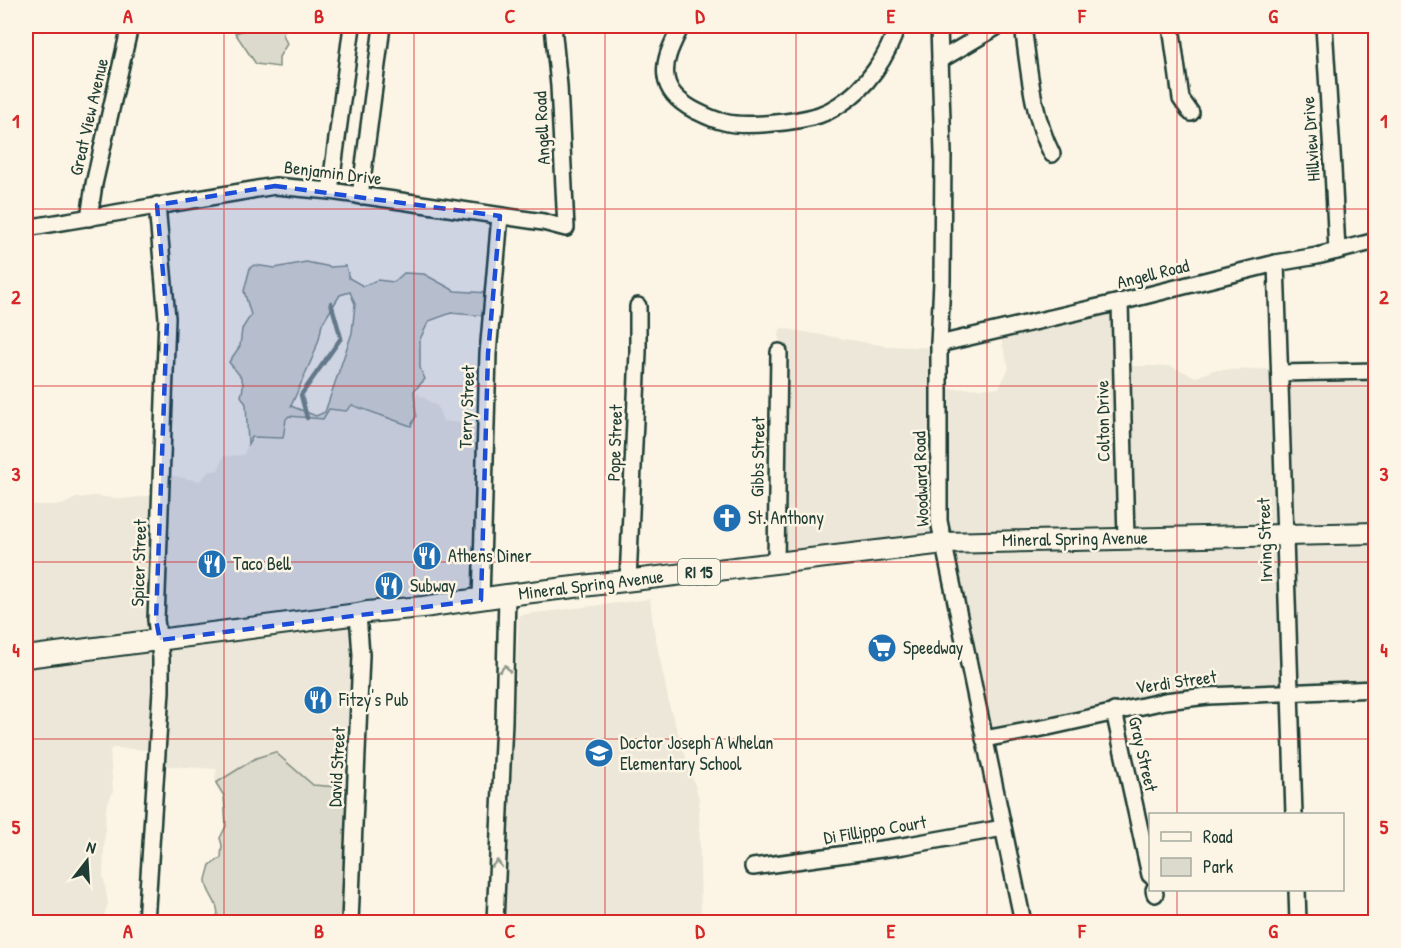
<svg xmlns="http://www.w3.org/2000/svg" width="1401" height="948" font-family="'Patrick Hand',sans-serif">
  <rect width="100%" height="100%" fill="#fcf5e5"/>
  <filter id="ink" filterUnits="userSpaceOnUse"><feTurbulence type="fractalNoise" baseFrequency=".0167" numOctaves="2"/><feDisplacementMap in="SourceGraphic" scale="12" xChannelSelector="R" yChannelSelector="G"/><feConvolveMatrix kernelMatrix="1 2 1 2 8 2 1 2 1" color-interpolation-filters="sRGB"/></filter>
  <g filter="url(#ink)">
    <g fill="#ece7d8">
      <polygon points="1116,306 1122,366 1170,366 1196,377 1214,370 1276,369 1375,374 1375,693 1203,698 983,740 944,552 774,555 779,335 781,328 886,346 940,348 943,389 999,388 1009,368 1000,336"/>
      <polygon points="414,391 438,407 443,421 484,425 479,598 360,621 350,788 313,786 310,782 285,762 275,752 256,758 216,783 215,777 217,769 153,765 151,750 113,748 110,750 113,792 106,807 103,874 108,903 102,922 26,922 26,505 62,505 76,498 95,496 123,499 156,495 158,473 200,481 208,472 218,470 224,456 243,455 252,437 286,419 289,416 323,419 329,409 346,411 352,405 411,426 416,416"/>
      <polygon points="650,599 653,625 670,708 699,798 701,922 505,922 519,615"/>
    </g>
    <g fill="#dcdacc" stroke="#7e8c80" stroke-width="1.5" fill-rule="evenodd">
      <polygon points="253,26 285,26 283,34 287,44 279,57 279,67 256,64 235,33 251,28"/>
      <path d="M306 262 331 267 346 266 349 278 363 286 377 280 394 282 404 273 424 274 455 291 489 293 486 316 451 313 429 321 420 339V368L425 379 414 391 416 416 411 426 352 405 346 411 329 409 323 419 289 416 286 419 283 438 252 437 248 444 246 404 241 396C247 378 239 376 229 362L240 346 242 329 251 315 244 291 250 268 254 265 275 268ZM350 292 355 304 352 333 325 412 316 416 291 406 314 354 319 339 322 324 340 295Z"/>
      <path d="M275 752 313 785 350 788 345 922H216C223 903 206 896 206 880 207 875 209 869 210 865L221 858 222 845 220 838 226 826 224 796 216 783 256 758Z"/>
    </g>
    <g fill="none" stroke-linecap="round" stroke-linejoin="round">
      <polyline stroke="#758479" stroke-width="4.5" points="307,418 301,395 341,338 331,303"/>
      <g stroke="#1f3d34" stroke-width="20">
        <g id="minor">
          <path d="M681 26C674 41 663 59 666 77 668 93 681 103 694 110 704 115 713 120 724 122 744 128 798 122 819 115 825 113 833 109 839 105 867 88 888 56 897 26"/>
          <polyline points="939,26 943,153 942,281 939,344 939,521 1023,922"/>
          <path d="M1023 26C1029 69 1032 115 1052 154"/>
          <polyline points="1171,26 1181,99 1191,113"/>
          <polyline points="1324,26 1333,169 1337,251"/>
          <polyline points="940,60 998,26"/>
          <polyline points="330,191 352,26"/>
          <polyline points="360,196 382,26"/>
          <polyline points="89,218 94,184 130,26"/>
          <polyline points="26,228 275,186 330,191 394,200 543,222 566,228 559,86 553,26"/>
          <polyline points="1276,263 1294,814"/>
          <polyline points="1120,302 1126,539"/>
          <polyline points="939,344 1120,302 1276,263 1317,256 1376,241"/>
          <polyline points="1280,373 1376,371"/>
          <polyline points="776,563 779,352"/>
          <polyline points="628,581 638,352 638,306"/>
          <polyline points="481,600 488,354 500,216"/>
          <polyline points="1114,711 1150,875"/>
          <polyline points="984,739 1048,727 1165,701 1208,696 1376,689"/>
          <polyline points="753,867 903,846 1003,828"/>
          <polyline points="1154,890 1155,894"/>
          <polyline points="1297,890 1298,922"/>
          <polyline points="146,922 161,691 161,658 156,620 167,318 157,205"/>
          <polyline points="350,922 361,655 358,614"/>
          <polyline points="495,922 504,721 507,595"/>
        </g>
      </g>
      <g stroke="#1f3d34" stroke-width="24">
        <polyline id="major" points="26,657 358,614 367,612 423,607 507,595 944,543 1376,533"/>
      </g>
      <use href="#minor" stroke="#fcf5e5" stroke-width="15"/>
      <use href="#major" stroke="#fcf5e5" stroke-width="20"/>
    </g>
    <defs><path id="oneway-chevron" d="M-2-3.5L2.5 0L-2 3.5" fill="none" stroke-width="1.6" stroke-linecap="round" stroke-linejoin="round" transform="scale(1.5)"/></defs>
    <g stroke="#8e998c">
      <use href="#oneway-chevron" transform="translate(505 669) rotate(-89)"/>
      <use href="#oneway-chevron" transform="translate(497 864) rotate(-87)"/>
    </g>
  </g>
  <path fill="#1d4ed8" fill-opacity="0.2" stroke="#1d4ed8" stroke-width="4.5" stroke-dasharray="12 8" stroke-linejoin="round" d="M275 186 500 216 488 354 481 600 160 640 156 620 167 318 157 205Z"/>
  <path fill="none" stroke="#d62828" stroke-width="1.5" stroke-opacity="0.55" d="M224 26V922M414 26V922M605 26V922M796 26V922M987 26V922M1177 26V814M26 209H1376M26 386H1376M26 562H1376M26 739H1376M1177 890V922"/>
  <defs>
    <g id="church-disc" transform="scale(1.5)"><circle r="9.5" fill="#1f6fb2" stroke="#fcf5e5"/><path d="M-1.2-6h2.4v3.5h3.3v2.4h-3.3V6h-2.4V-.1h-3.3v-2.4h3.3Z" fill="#fff"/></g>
    <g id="restaurant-disc" transform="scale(1.5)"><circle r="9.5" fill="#1f6fb2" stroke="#fcf5e5"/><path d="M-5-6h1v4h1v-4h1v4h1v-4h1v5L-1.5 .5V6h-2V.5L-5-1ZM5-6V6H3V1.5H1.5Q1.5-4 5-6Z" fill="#fff"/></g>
    <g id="supermarket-disc" transform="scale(1.5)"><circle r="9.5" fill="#1f6fb2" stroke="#fcf5e5"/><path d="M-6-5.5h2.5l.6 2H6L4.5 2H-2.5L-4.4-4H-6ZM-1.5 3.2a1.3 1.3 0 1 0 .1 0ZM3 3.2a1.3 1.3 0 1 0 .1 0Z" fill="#fff"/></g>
    <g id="school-disc" transform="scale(1.5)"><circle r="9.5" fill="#1f6fb2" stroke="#fcf5e5"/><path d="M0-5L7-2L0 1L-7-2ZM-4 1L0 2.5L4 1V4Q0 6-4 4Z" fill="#fff"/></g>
  </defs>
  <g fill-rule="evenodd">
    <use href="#church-disc" x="727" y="518"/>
    <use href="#restaurant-disc" x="427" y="556"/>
    <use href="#restaurant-disc" x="212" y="564"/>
    <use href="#restaurant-disc" x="389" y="586"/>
    <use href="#supermarket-disc" x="882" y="648"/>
    <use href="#restaurant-disc" x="318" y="700"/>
    <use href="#school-disc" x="599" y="753"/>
  </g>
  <g text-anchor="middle" stroke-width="5" stroke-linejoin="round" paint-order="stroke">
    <rect fill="#fcf5e5" stroke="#617469" stroke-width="1.5" x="678" y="559" width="42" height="26" rx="4.5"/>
    <g font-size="16" font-weight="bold" fill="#1f3d34">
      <text x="699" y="578">RI 15</text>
    </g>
    <g font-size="18" fill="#1f3d34" stroke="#fcf5e5">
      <text transform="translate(89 117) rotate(-77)" y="6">Great View Avenue</text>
      <text transform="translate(542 128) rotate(-93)" y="6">Angell Road</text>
      <text transform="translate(1311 139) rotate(-94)" y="6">Hillview Drive</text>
      <text transform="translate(333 173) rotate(7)" y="6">Benjamin Drive</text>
      <text transform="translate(1153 274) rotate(-14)" y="6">Angell Road</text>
      <text transform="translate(467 407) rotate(-88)" y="6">Terry Street</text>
      <text transform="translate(1103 421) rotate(-91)" y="6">Colton Drive</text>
      <text transform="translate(615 443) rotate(-88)" y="6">Pope Street</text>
      <text transform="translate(758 457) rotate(-89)" y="6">Gibbs Street</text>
      <text transform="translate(921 479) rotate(-92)" y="6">Woodward Road</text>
      <text transform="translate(1075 539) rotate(-1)" y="6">Mineral Spring Avenue</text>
      <text transform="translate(1265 540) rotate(-92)" y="6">Irving Street</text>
      <text transform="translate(139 563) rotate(-88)" y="6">Spicer Street</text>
      <text transform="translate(591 585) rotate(-7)" y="6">Mineral Spring Avenue</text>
      <text transform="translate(1176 682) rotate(-8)" y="6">Verdi Street</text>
      <text transform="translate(1143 754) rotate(77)" y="6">Gray Street</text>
      <text transform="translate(337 767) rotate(-87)" y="6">David Street</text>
      <text transform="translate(875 830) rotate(-9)" y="6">Di Fillippo Court</text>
    </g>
    <g font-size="18" fill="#1f3d34" stroke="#fcf5e5" text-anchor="start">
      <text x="748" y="524">St. Anthony</text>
      <text x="448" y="562">Athens Diner</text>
      <text x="233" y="570">Taco Bell</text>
      <text x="410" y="592">Subway</text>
      <text x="903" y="654">Speedway</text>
      <text x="339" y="706">Fitzy's Pub</text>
      <text x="620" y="749">Doctor Joseph A Whelan<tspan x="620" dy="21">Elementary School</tspan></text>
    </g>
  </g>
  <rect width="1401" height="948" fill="none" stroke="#fcf5e5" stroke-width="66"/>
  <rect x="1149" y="813" width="195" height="78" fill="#fcf5e5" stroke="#a4ab9e" stroke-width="1.5"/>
  <rect x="1161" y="832" width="30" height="9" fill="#fcf5e5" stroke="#a4ab9e" stroke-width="1.5"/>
  <text x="1203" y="843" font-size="18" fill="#1f3d34">Road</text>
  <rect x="1161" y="858" width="30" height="18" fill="#dcdacc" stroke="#a4ab9e" stroke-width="1.5"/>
  <text x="1203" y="873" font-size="18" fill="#1f3d34">Park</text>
  <g transform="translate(87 861) rotate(17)" stroke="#fcf5e5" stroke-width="4.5" paint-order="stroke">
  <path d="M0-4.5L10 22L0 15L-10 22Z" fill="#1f3d34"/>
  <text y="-9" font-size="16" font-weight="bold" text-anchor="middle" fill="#1f3d34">N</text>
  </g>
  <rect x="33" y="33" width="1335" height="882" fill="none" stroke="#d62828" stroke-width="2"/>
  <g font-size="20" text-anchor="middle" font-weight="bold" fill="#d62828">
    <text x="128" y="23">A</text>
    <text x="319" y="23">B</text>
    <text x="510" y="23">C</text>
    <text x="700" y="23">D</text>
    <text x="891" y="23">E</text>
    <text x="1082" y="23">F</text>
    <text x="1273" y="23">G</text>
    <text x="16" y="128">1</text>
    <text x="1384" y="128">1</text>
    <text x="16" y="304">2</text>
    <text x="1384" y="304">2</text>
    <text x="16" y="481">3</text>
    <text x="1384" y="481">3</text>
    <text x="16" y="657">4</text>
    <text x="1384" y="657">4</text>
    <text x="16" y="834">5</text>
    <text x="1384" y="834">5</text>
    <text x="128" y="938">A</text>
    <text x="319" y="938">B</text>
    <text x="510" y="938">C</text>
    <text x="700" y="938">D</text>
    <text x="891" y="938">E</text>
    <text x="1082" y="938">F</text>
    <text x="1273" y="938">G</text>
  </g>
</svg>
